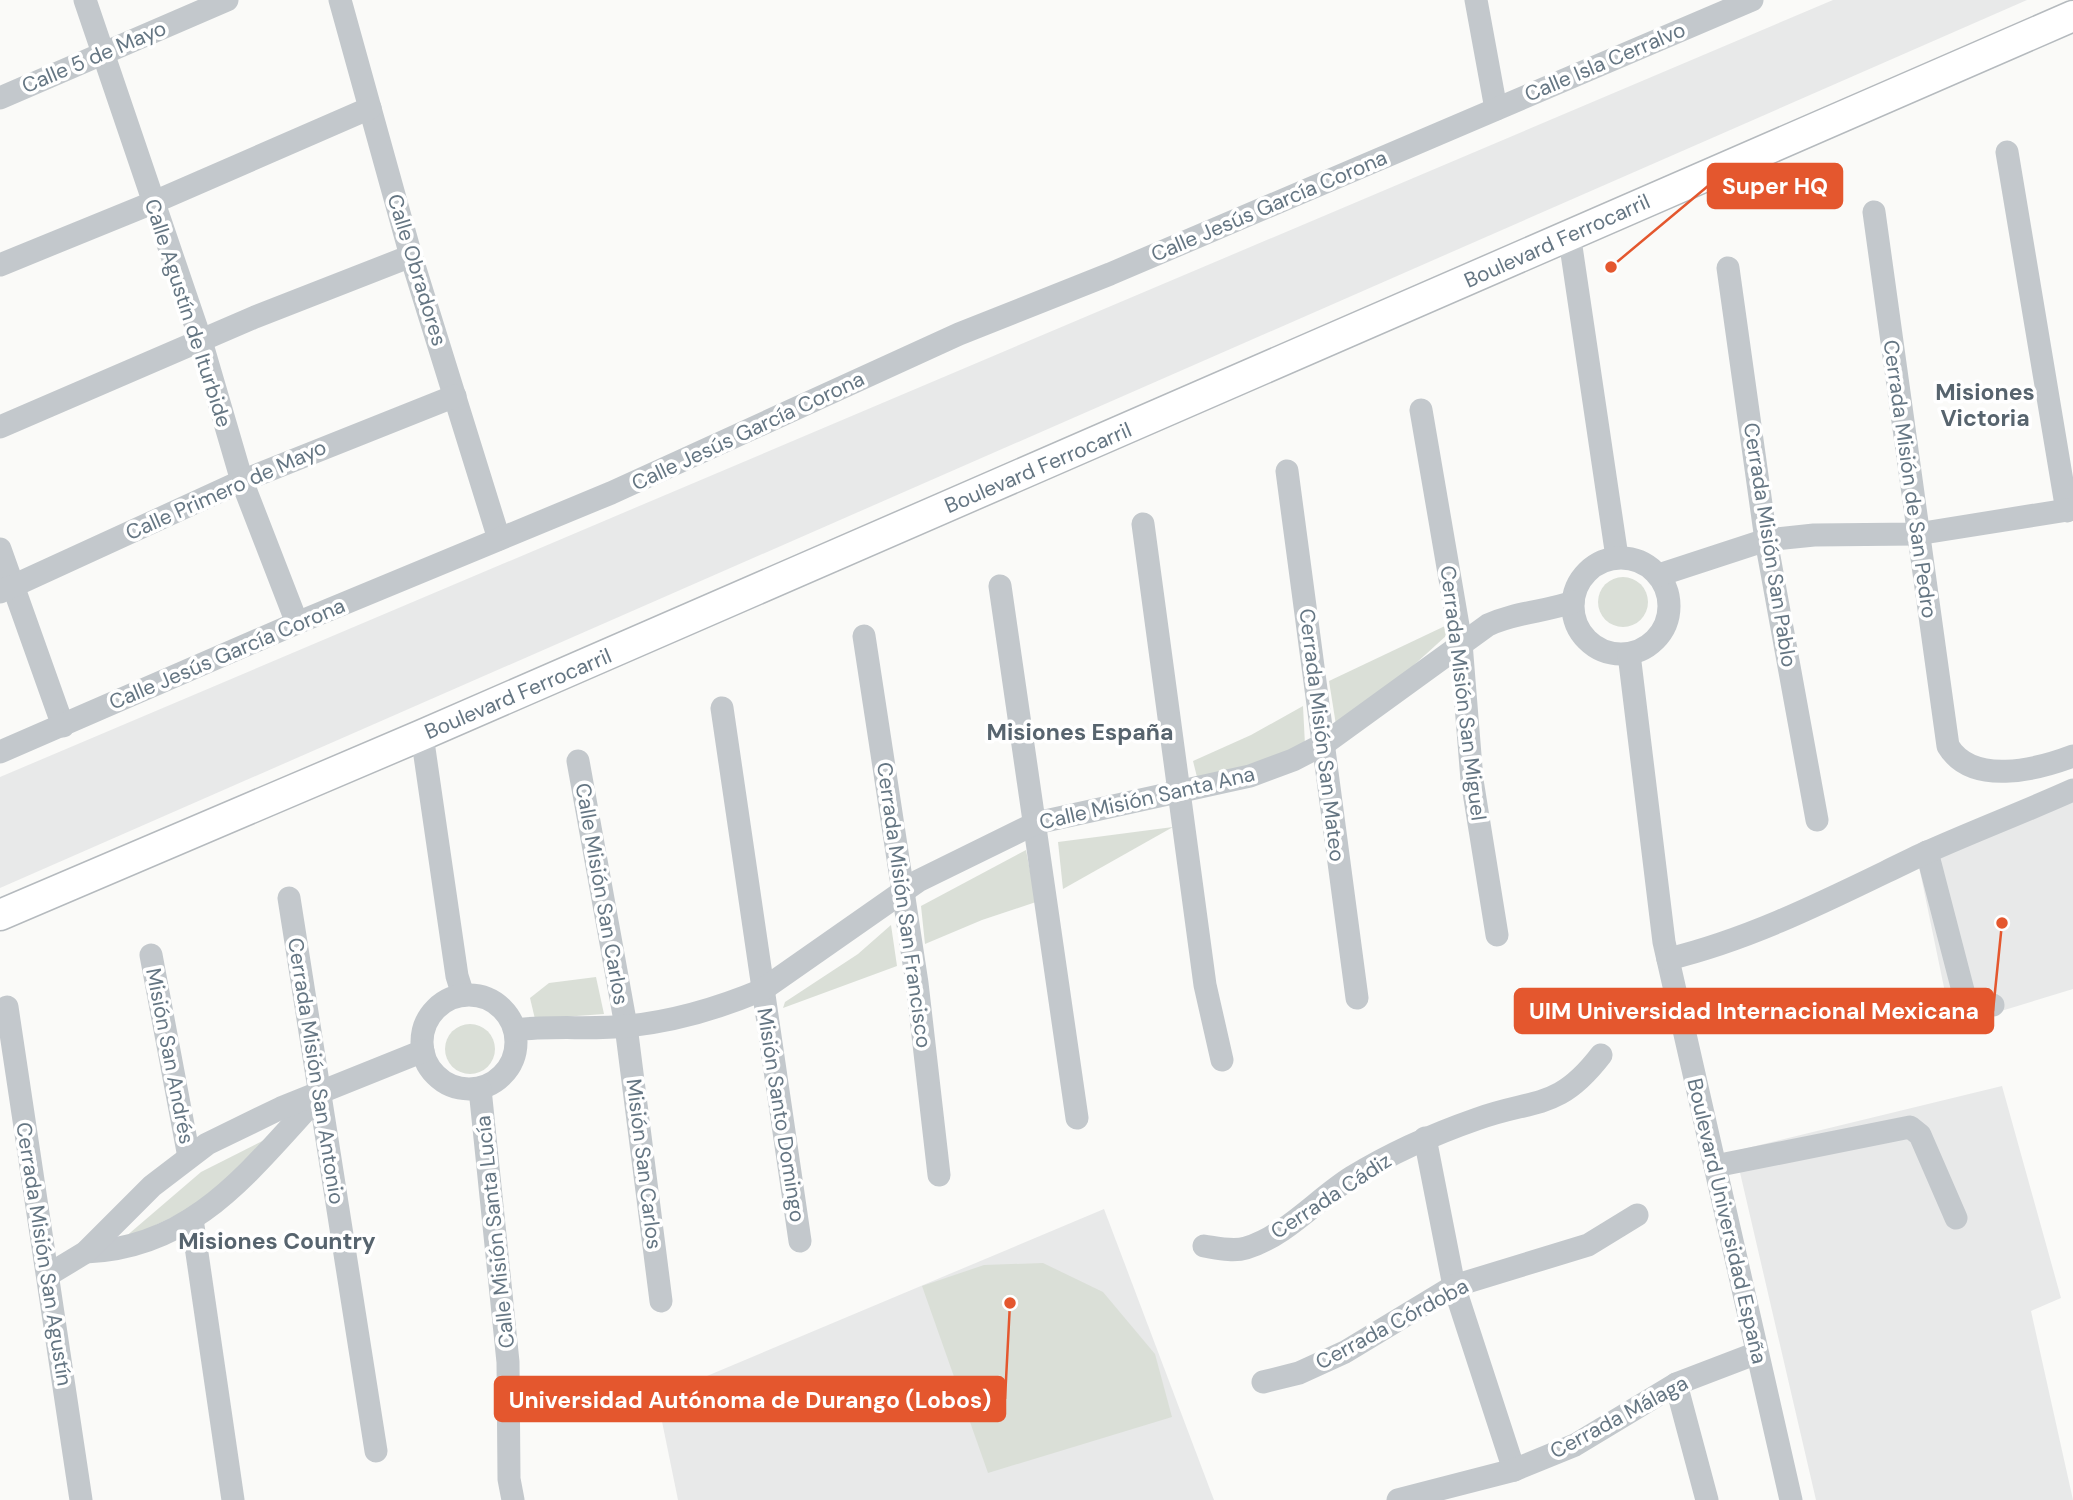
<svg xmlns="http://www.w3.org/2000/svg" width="2073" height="1500" font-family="'DM Sans',sans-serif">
  <rect width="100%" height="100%" fill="#fafaf8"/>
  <g fill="#e8e9e9">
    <polygon points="1833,0 2027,0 0,888 0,777"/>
    <polygon points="2073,790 2073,989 1952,1026 1917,857"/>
    <polygon points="2002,1086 2061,1298 2031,1311 2073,1500 1816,1500 1735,1151"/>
    <polygon points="1104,1209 1214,1500 678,1500 657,1397"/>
  </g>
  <g fill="#dadfd7">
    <circle cx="1623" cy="602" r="25"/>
    <polygon points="1445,626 1447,635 1392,685 1336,725 1329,681"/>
    <polygon points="1303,706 1305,745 1256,766 1197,777 1193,761 1251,735"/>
    <polygon points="1173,827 1063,889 1058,842"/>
    <polygon points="1026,850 1036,902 982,920 925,944 921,906"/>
    <polygon points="891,925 897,966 783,1008 785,1002 858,954"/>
    <polygon points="596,977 604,1014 535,1019 530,998 549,983"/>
    <circle cx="470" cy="1049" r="25"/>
    <polygon points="276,1134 211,1198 117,1244 201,1172"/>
    <polygon points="1043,1263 1103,1292 1155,1354 1172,1417 988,1473 922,1286 984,1265"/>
  </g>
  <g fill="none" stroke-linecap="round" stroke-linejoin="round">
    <g stroke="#b5babe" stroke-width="33">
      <polyline id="major" points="0,915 422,735 2073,16"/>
    </g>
    <g stroke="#c3c8cc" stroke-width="23">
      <polyline points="85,0 201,341 242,481 297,623"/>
      <polyline points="340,0 411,256 499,539"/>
      <polyline points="1476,0 1496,109"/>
      <polyline points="0,98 227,0"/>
      <polyline points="2007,152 2067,511"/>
      <path d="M1874 212 1948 746C1972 786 2036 770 2073 756"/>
      <polyline points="1569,233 1617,557"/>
      <polyline points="0,265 152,203 370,108"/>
      <polyline points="1728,268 1766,540 1817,820"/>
      <polyline points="1421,410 1461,643 1472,780 1497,935"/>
      <polyline points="0,427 255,317 411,256"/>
      <polyline points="1287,471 1357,998"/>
      <polyline points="1143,524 1205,985 1222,1060"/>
      <polyline points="0,549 63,726"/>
      <circle cx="1621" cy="606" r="48"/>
      <polyline points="1659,575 1766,540 1814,535 1917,534 2073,509"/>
      <polyline points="1000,586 1077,1118"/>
      <polyline points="0,592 242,481 455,396"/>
      <polyline points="864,636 917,983 939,1175"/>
      <polyline points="1629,654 1664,942 1791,1500"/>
      <polyline points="722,708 800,1241"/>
      <polyline points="422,735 457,976 463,995"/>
      <polyline points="0,752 297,623 611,493 959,334 1110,274 1752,0"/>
      <polyline points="578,761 626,1026 661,1301"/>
      <polyline points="1927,852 1966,1002 1973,1006 1993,1005"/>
      <polyline points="289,898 376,1451"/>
      <polyline points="151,955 189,1157"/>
      <path d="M1668 959C1759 937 1841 893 1925 853 1974 831 2024 812 2073 790"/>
      <circle cx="469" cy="1042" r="47"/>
      <polyline points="7,1007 81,1500"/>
      <path d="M515 1030C553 1025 590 1030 628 1026 675 1021 719 1008 762 990L918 881 1036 823 1250 776 1293 760 1324 744 1488 625C1516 612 1544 612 1573 602"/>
      <polyline points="480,1089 508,1362 509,1479 513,1500"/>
      <polyline points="1425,1138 1454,1286 1514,1470"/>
      <polyline points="1715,1166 1910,1127 1920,1135 1956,1218"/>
      <polyline points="192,1219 233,1500"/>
      <path d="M1204 1246C1217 1248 1233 1252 1246 1248 1286 1236 1317 1199 1352 1177 1391 1153 1434 1134 1477 1119 1535 1098 1558 1111 1601 1055"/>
      <path d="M86 1252C194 1248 250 1170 317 1098"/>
      <polyline points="48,1275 86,1252 152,1186 207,1144 281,1108 423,1051"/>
      <polyline points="1263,1382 1299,1373 1345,1352 1454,1286 1588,1245 1637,1215"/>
      <polyline points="1676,1384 1707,1500"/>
      <polyline points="1398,1500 1514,1470 1575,1445 1676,1384 1757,1353"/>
    </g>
    <use href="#major" stroke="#fff" stroke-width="30"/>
  </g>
  <g text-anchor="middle" stroke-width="7" stroke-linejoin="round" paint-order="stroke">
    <g font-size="21" fill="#657683" stroke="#fff">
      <text transform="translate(94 57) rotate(-23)" y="7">Calle 5 de Mayo</text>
      <text transform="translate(1605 62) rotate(-23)" y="7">Calle Isla Cerralvo</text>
      <text transform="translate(1269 206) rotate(-23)" y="7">Calle Jesús García Corona</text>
      <text transform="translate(1557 241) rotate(-24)" y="7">Boulevard Ferrocarril</text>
      <text transform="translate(417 270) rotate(73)" y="7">Calle Obradores</text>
      <text transform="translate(188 313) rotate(72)" y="7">Calle Agustín de Iturbide</text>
      <text transform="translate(748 431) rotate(-25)" y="7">Calle Jesús García Corona</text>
      <text transform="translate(1038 468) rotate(-23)" y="7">Boulevard Ferrocarril</text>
      <text transform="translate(1910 479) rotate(82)" y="7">Cerrada Misión de San Pedro</text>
      <text transform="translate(226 490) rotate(-24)" y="7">Calle Primero de Mayo</text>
      <text transform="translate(1770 545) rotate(81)" y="7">Cerrada Misión San Pablo</text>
      <text transform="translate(227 654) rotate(-23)" y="7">Calle Jesús García Corona</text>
      <text transform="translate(1463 693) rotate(83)" y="7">Cerrada Misión San Miguel</text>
      <text transform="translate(518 694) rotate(-23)" y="7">Boulevard Ferrocarril</text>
      <text transform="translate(1322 735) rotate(83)" y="7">Cerrada Misión San Mateo</text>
      <text transform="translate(1147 798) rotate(-13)" y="7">Calle Misión Santa Ana</text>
      <text transform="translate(602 894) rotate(80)" y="7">Calle Misión San Carlos</text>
      <text transform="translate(904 905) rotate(82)" y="7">Cerrada Misión San Francisco</text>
      <text transform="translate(170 1056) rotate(79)" y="7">Misión San Andrés</text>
      <text transform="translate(316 1071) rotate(81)" y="7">Cerrada Misión San Antonio</text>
      <text transform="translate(781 1115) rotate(81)" y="7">Misión Santo Domingo</text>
      <text transform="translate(644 1164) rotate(83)" y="7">Misión San Carlos</text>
      <text transform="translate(1331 1196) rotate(-33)" y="7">Cerrada Cádiz</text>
      <text transform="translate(1727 1221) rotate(77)" y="7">Boulevard Universidad España</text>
      <text transform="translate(495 1232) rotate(-96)" y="7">Calle Misión Santa Lucía</text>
      <text transform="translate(44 1254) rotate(81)" y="7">Cerrada Misión San Agustín</text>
      <text transform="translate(1392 1324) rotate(-28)" y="7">Cerrada Córdoba</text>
      <text transform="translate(1619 1417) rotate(-28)" y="7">Cerrada Málaga</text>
    </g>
    <g font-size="23" font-weight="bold" fill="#57646e" stroke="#fff">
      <text x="1985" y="400">Misiones<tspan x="1985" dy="26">Victoria</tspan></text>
      <text x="1080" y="740">Misiones España</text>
      <text x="277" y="1249">Misiones Country</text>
    </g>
  </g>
  <path fill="none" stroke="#e4572e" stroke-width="2.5" d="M1611 267L1708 186M2002 923L1993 1011M1010 1303L1005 1399"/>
  <g fill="#e4572e" stroke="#fff" stroke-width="2.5">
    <circle cx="1611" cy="267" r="7"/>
    <circle cx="2002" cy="923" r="7"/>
    <circle cx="1010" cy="1303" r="7"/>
  </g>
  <g fill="#e4572e" stroke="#e4572e" stroke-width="2.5">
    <rect x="1708" y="164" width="134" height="44" rx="7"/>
    <rect x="1515" y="989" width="478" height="44" rx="7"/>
    <rect x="495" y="1377" width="510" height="44" rx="7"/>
  </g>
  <g font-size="23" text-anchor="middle" font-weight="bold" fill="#fff">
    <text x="1775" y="194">Super HQ</text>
    <text x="1754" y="1019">UIM Universidad Internacional Mexicana</text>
    <text x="750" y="1408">Universidad Autónoma de Durango (Lobos)</text>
  </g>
</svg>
